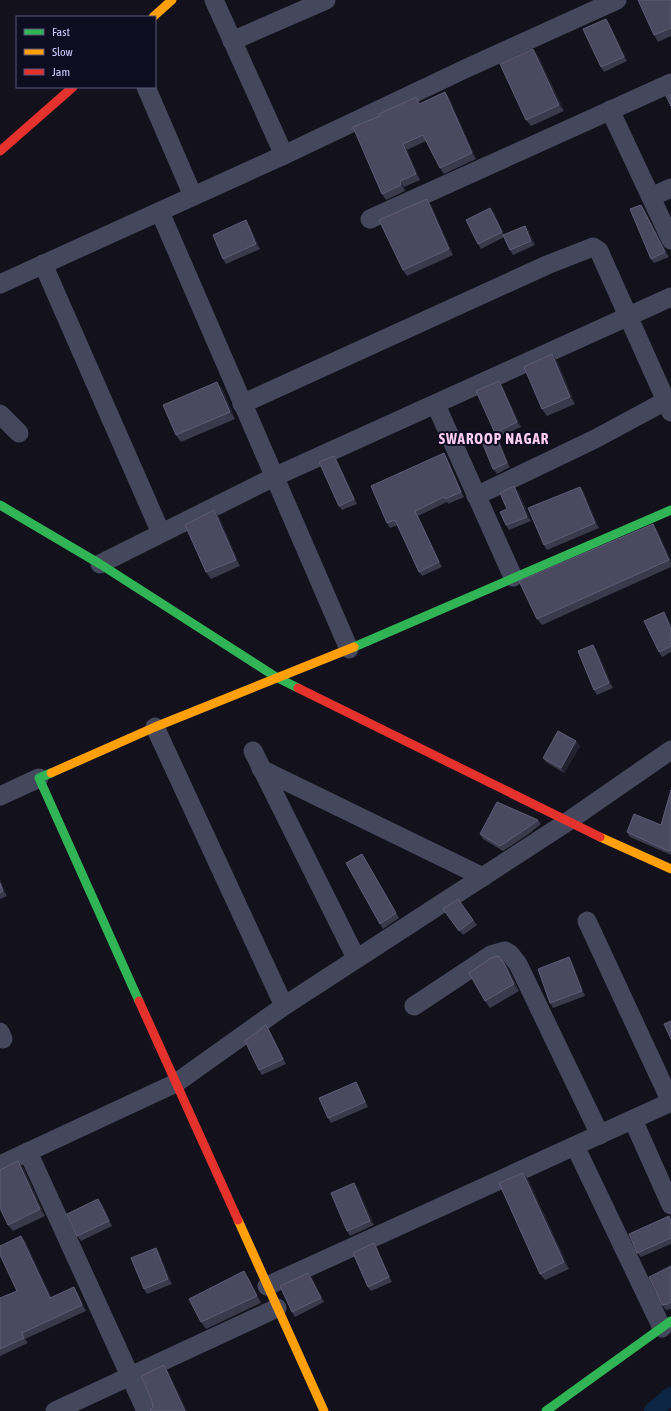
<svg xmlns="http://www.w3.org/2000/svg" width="671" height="1411" font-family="'Asap Condensed',sans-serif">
  <rect width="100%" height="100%" fill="#12111c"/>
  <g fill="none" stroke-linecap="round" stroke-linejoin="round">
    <polyline stroke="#0c2542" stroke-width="18" points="653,1411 671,1396"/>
    <g stroke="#45475d" stroke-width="19">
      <polyline points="214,0 284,155"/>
      <polyline points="232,41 326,0"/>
      <polyline points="146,87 193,196"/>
      <polyline points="610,110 671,240"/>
      <polyline points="651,197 671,188"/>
      <polyline points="160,212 349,649"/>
      <polyline points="370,219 671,83"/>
      <polyline points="43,264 161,533"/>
      <polyline points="0,284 284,155 467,68 617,0"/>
      <polyline points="242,404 547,265 593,247 599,251 671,412"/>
      <polyline points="436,405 513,577"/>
      <polyline points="0,414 19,433"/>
      <polyline points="476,496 595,439 671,398"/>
      <polyline points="100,564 274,477 671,297"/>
      <polyline points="155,727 284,1006"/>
      <polyline points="253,751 356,958"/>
      <polyline points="261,769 483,877"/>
      <polyline points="0,796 39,778"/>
      <polyline points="587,921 671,1102"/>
      <polyline points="414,1006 491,955 505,951 510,954 518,964 600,1135"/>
      <polyline points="0,1032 3,1039"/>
      <polyline points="633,1120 671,1205"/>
      <polyline points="575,1146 662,1328"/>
      <polyline points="28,1152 146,1411"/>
      <polyline points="0,1165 176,1083 284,1006 567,822 671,750"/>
      <polyline points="267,1286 671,1102"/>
      <polyline points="55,1411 277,1308"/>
    </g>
    <g stroke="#30b455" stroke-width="9">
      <polyline points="0,505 100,564 276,677 298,688"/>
      <polyline points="354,647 671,510"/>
      <polyline points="51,773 39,778 139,1001"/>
      <polyline points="546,1411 671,1321"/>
    </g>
    <g stroke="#ff9f0a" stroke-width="9">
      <polyline points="153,17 172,0"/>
      <polyline points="51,773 155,727 354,647"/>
      <polyline points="600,837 671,869"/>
      <polyline points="238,1220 324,1411"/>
    </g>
    <g stroke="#e5322d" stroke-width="9">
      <polyline points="0,151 73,87"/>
      <polyline points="298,688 600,837"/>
      <polyline points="139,1001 238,1220"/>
    </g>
  </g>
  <g fill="#3b394c">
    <polygon points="671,0 671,36 658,42 654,35"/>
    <polygon points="609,23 627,61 604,72 601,67"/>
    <polygon points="538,56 564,111 531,126 526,120"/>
    <polygon points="445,92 449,98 476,159 444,174 440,168 426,141 407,150 420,180 404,187 405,191 386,200 382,194 380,116 420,104"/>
    <polygon points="431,205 453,255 407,276 403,270"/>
    <polygon points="641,205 644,209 669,257 654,263 651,259"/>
    <polygon points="490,208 494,213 504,235 525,226 528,230 535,245 513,255 510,250 504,237 481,249 478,244"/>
    <polygon points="249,225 260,249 226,264 223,259"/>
    <polygon points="557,361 575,404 547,416 542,409"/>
    <polygon points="502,386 521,427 498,437 495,433"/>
    <polygon points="222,388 235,419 181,442 176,435"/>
    <polygon points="496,436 499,441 510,467 497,474 493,469"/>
    <polygon points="444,453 447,458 464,497 448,504 447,502 418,516 442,567 422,576 419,572 398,525 390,528 387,523"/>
    <polygon points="337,460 357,504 342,510 339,506"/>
    <polygon points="580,487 583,491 599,528 547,550 544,545"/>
    <polygon points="518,491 531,521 509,530 506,525 507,509"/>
    <polygon points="219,517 240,566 211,579 206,572"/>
    <polygon points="657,530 671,561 671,567 542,625 537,619"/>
    <polygon points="667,617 671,626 671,652 662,657 659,652"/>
    <polygon points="593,645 596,649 613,688 597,695 594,690"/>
    <polygon points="576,741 580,746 564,773 546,762 543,758"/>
    <polygon points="671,790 671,855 630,837 627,832 661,825"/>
    <polygon points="538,820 541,824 530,833 503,851 483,839 480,834"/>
    <polygon points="365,859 399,918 383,929 380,924"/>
    <polygon points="0,880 7,896 0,899"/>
    <polygon points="458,899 477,925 463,935 443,909"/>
    <polygon points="572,962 585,996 553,1008 550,1003"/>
    <polygon points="504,963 509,970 519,991 490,1008 485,1001"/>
    <polygon points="266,1025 269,1030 286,1064 262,1075 259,1070"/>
    <polygon points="356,1082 359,1087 368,1107 331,1123 328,1118"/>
    <polygon points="23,1167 45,1216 13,1231 8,1225"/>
    <polygon points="523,1173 528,1179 569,1269 545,1280 540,1274"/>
    <polygon points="354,1183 357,1187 374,1225 350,1236 347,1231"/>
    <polygon points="102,1204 112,1226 81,1241 77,1236"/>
    <polygon points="671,1219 671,1244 641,1257 637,1253"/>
    <polygon points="25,1241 51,1297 78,1293 86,1311 25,1339 28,1343 0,1356 0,1298 17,1291"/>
    <polygon points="156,1248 159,1253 172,1284 147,1294 144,1289"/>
    <polygon points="377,1248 392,1282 371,1291 368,1287"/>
    <polygon points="671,1266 671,1309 666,1310 662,1305"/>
    <polygon points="308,1273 312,1278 324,1302 295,1317 292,1312"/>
    <polygon points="248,1277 261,1303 206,1329 201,1322"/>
  </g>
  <g fill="#242230">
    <polygon points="606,19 609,23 627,61 624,57"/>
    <polygon points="533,49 538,56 564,111 559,105"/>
    <polygon points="445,92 449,98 476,159 472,153"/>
    <polygon points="403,144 407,150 420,180 416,174"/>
    <polygon points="400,181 404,187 405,191 401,185"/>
    <polygon points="427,199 431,205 453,255 449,249"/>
    <polygon points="641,205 644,209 669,257 665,252"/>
    <polygon points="490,208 494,213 505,237 502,232"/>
    <polygon points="246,220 249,225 260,249 256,244"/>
    <polygon points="525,226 528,230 535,245 531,241"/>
    <polygon points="552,354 557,361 575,404 570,397"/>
    <polygon points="499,381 502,386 521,427 517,422"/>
    <polygon points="217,382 222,388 235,419 230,412"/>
    <polygon points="496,436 499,441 510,467 507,463"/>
    <polygon points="444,453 447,458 464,497 461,492"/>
    <polygon points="334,456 337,460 357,504 354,499"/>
    <polygon points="514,486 518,491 531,521 527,517"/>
    <polygon points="580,487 583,491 599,528 595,523"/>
    <polygon points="214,510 219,517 240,566 236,560"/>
    <polygon points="415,511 418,516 442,567 439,562"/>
    <polygon points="653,524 657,530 671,561 671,563 669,560"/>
    <polygon points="664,612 667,617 671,626 671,629"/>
    <polygon points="593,645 596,649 613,688 609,683"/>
    <polygon points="576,741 580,746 564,773 561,768"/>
    <polygon points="0,880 7,896 3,891 0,883"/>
    <polygon points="569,957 572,962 585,996 582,991"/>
    <polygon points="504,963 509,970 519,991 514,984"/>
    <polygon points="266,1025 269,1030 286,1064 283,1059"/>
    <polygon points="356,1082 359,1087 368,1107 365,1102"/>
    <polygon points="18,1161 23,1167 45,1216 40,1209"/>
    <polygon points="523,1173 528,1179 569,1269 564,1262"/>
    <polygon points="354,1183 357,1187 374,1225 370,1221"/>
    <polygon points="98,1199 102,1204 112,1226 109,1221"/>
    <polygon points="21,1236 25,1241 54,1304 50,1298"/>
    <polygon points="374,1243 377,1248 392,1282 389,1277"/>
    <polygon points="156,1248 159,1253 172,1284 168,1279"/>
    <polygon points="244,1271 248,1277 261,1303 257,1296"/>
    <polygon points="308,1273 312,1278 324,1302 321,1298"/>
    <polygon points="74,1287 78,1293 86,1311 82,1305"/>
    <polygon points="164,1365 168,1371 187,1411 185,1411"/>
  </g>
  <g fill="#4b495f" stroke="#5f5d78">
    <polygon points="638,0 671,0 671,28 654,35"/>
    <polygon points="606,19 624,57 601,67 583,29"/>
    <polygon points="533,49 559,105 526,120 500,64"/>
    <polygon points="445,92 472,153 440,168 423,135 403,144 416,174 400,181 401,185 382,194 353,127 380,116 379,114 416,97 419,104"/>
    <polygon points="671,94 671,106 666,96"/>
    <polygon points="427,199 449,249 403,270 379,220"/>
    <polygon points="641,205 665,252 651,259 630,209"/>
    <polygon points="490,208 502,232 478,244 466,220"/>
    <polygon points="246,220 256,244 223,259 213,235"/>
    <polygon points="525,226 531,241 510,250 503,235"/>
    <polygon points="552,354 570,397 542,409 524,367"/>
    <polygon points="499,381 517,422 495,433 476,391"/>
    <polygon points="217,382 230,412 176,435 163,405"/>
    <polygon points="496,436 507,463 493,469 482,442"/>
    <polygon points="444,453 461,492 445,499 444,497 415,511 439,562 419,572 395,520 387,523 371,486"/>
    <polygon points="334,456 354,499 339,506 319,462"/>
    <polygon points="514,486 527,517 506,525 500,512 507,509 500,493"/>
    <polygon points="580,487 595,523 544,545 528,508"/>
    <polygon points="214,510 236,560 206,572 185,525"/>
    <polygon points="653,524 669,560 537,619 519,581"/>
    <polygon points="664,612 671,629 671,646 659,652 644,621"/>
    <polygon points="593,645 609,683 594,690 578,651"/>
    <polygon points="558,731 576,741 561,768 543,758"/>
    <polygon points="671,790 671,851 666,850 627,832 634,814 661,825"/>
    <polygon points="497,802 538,820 527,828 500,846 480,834"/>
    <polygon points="362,854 396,913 380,924 346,863"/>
    <polygon points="0,883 3,891 0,893"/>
    <polygon points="458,899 473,920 459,931 443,909"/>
    <polygon points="498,956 504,963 514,984 485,1001 469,973 491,958"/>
    <polygon points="569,957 582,991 550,1003 538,969"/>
    <polygon points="671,1021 671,1039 664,1024"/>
    <polygon points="266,1025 283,1059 259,1070 245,1041"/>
    <polygon points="356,1082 365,1102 328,1118 319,1098"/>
    <polygon points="18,1161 40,1209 8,1225 0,1208 0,1170"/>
    <polygon points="523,1173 564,1262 540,1274 499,1183"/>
    <polygon points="354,1183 370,1221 347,1231 331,1193"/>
    <polygon points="98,1199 109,1221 77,1236 67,1214"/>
    <polygon points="669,1216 671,1221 671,1238 637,1253 629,1234"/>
    <polygon points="21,1236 50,1298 74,1287 82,1305 22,1333 24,1338 0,1349 0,1298 17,1291 0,1255 0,1246"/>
    <polygon points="374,1243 389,1277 368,1287 353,1253"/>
    <polygon points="156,1248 168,1279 144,1289 131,1258"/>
    <polygon points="671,1266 671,1302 668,1304 662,1305 649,1277"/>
    <polygon points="244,1271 257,1296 201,1322 189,1299"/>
    <polygon points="308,1273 321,1298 292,1312 280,1286"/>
    <polygon points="164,1365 185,1411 150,1411 153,1407 152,1401 141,1376"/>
  </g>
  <g text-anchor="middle" stroke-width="4" stroke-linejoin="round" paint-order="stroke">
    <g font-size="15" font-weight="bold" letter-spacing="1" fill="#ffcef2" stroke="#0e0c21">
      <text x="494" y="444">SWAROOP NAGAR</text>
    </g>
  </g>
  <rect x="16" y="16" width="140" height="72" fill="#0e0c21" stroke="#5a597a"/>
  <rect x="24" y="29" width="20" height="6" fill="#30b455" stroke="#5a597a"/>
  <text x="52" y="36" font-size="12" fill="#cdccff">Fast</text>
  <rect x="24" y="49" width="20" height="6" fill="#ff9f0a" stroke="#5a597a"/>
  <text x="52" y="56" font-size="12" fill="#cdccff">Slow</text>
  <rect x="24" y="69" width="20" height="6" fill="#e5322d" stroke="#5a597a"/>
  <text x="52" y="76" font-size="12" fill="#cdccff">Jam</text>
</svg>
